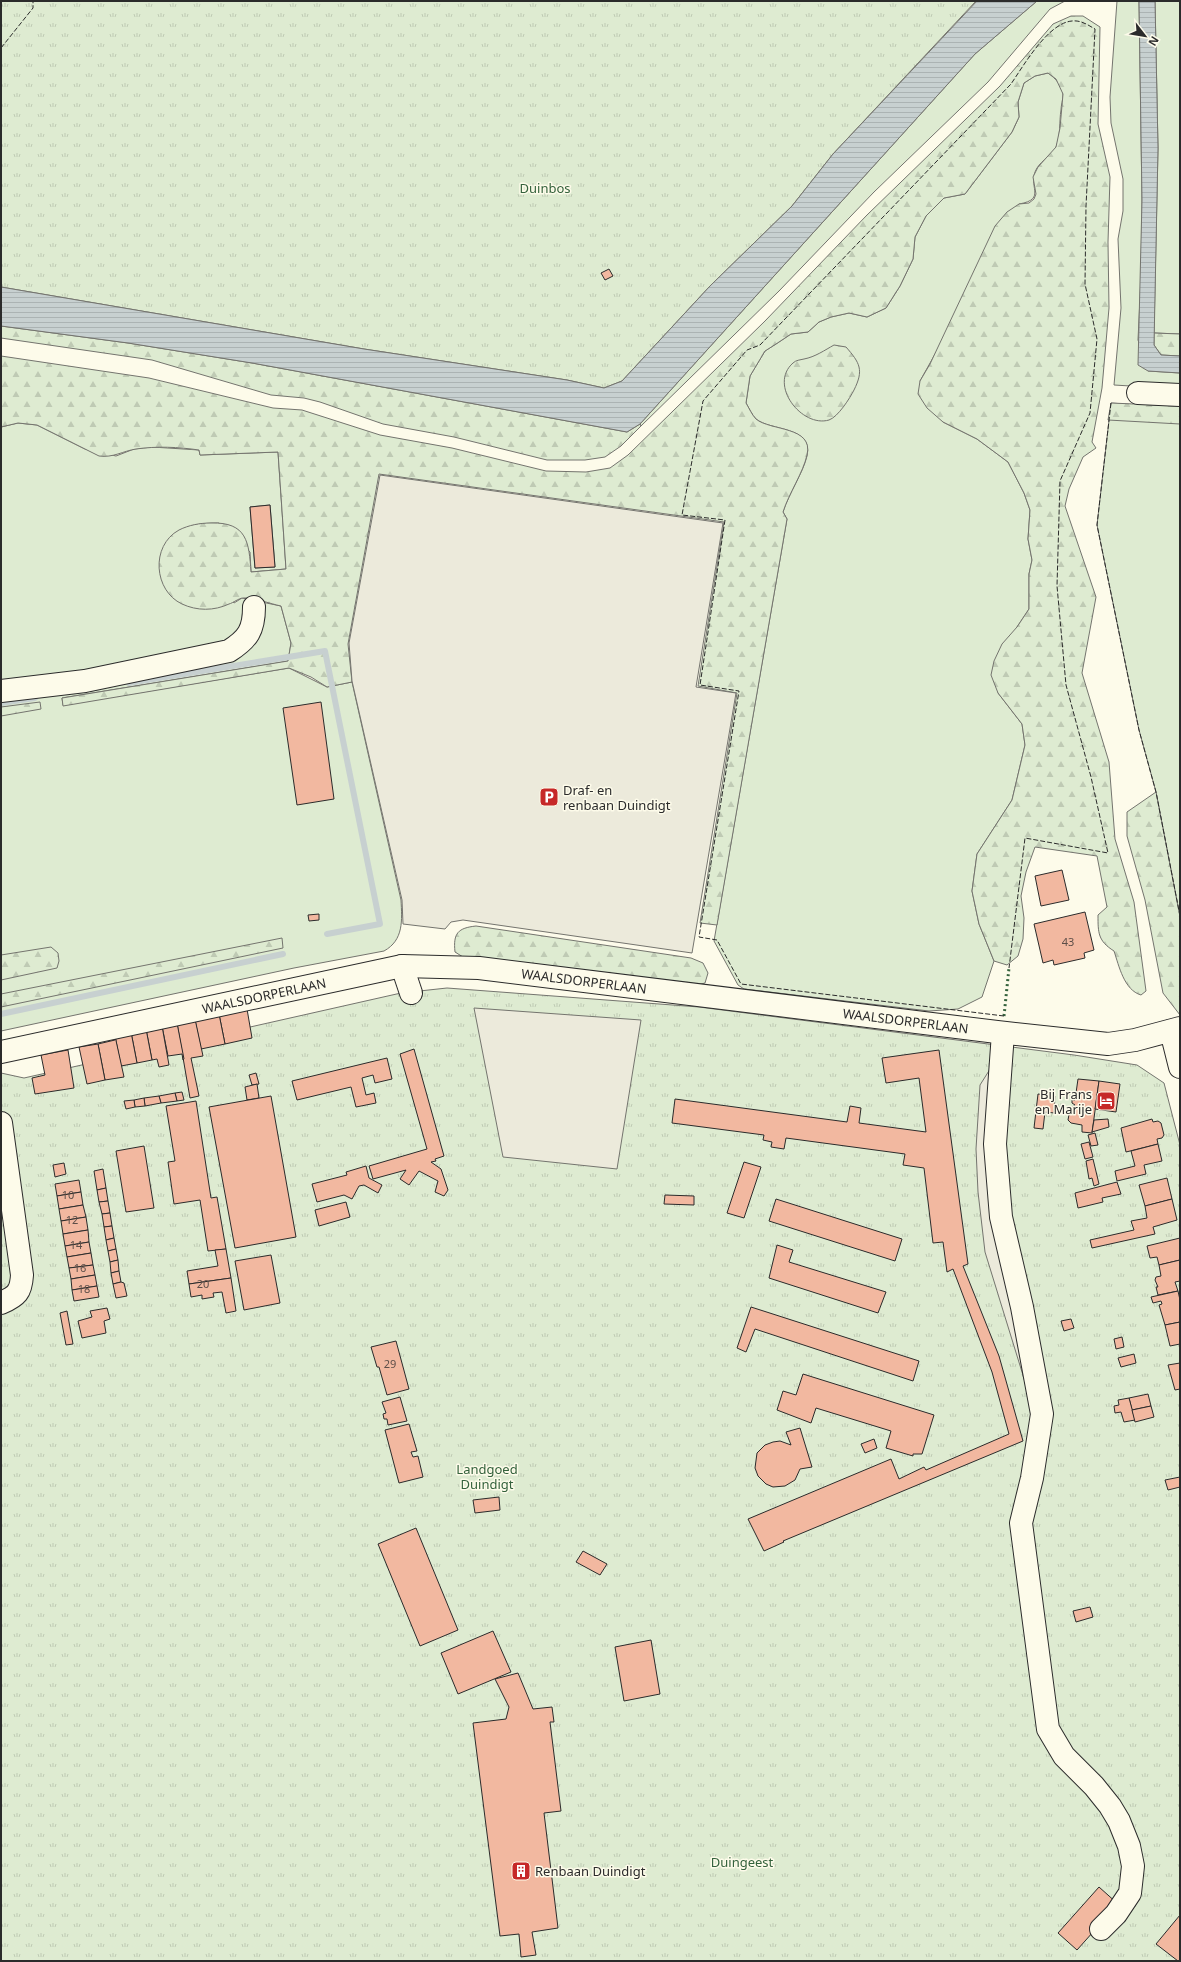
<svg xmlns="http://www.w3.org/2000/svg" width="1181" height="1962" font-family="'Noto Sans',sans-serif">
  <defs>
    <pattern id="forest-firs" width="22" height="20" patternUnits="userSpaceOnUse"><rect width="22" height="20" fill="#deebd1"/><path d="M5 1l3.5 6h-7zM16 11l3.5 6h-7z" fill="#bfcab4"/></pattern>
    <pattern id="park-tufts" width="24" height="20" patternUnits="userSpaceOnUse"><rect width="24" height="20" fill="#deebd1"/><path d="M3 7l-1-3M5 7V3M7 7l1-3M15 17l-1-3M17 17v-4M19 17l1-3" fill="none" stroke="#bfcab4"/></pattern>
    <pattern id="water-rules" width="6" height="5" patternUnits="userSpaceOnUse"><rect width="6" height="5" fill="#c7d0d0"/><path d="M0 2.5h6" fill="none" stroke="#abb3b3"/></pattern>
  </defs>
  <rect width="100%" height="100%" fill="#fdfbea"/>
  <g fill="#deebd1" stroke="#74746e" fill-rule="evenodd">
    <polygon points="1037,1 1065,1 1050,9 988,82 874,192 779,291 641,426 640,424 975,54"/>
    <polygon points="1117,1 1139,1 1142,200 1141,277 1138,340 1148,371 1180,373 1180,389 1114,385 1121,308 1118,239 1123,211 1123,179 1111,123 1110,97"/>
    <polygon points="1155,1 1180,1 1180,334 1154,333 1158,148"/>
    <path d="M1048 73C1055 78 1063 86 1063 95 1063 100 1061 105 1061 110 1059 122 1061 135 1056 147 1052 155 1042 160 1037 168 1026 186 1048 199 1019 204L920 381 943 422 977 439 1008 462 1024 493 1030 510 1028 539 1032 560 1029 574V609L1017 627 998 693 1022 724 1025 745 1012 800 977 854 972 891 979 924 994 961 982 997 958 1009 929 1011 744 989 738 985 714 941 787 519 783 512C789 493 803 473 807 456 814 426 770 431 756 419 752 415 749 408 746 403L750 376 765 351 776 344 791 334 808 332 819 322 831 317 849 313 867 317 886 308 900 286 913 259 915 237 926 216 944 198 965 194 1012 132 1019 117 1018 102 1024 83 1035 76Z"/>
    <polygon points="1111,403 1180,408 1180,917 1156,792 1139,730 1097,525"/>
    <path d="M18 423 37 425 85 449 116 456 134 449 152 447 199 450 200 455 278 452 286 569 251 572 250 552 219 523C200 523 185 525 170 537L234 603 242 598 281 606 291 643 288 661 62 698 63 705 289 668 327 687 352 682 401 900C402 920 404 940 384 951L294 968 1 1031V427ZM270 505 275 567 255 568 250 507Z"/>
  </g>
  <g fill="url(#forest-firs)" stroke="#74746e">
    <path d="M1071 16H1083L1100 27 1098 124 1110 177 1108 242 1109 308 1102 388 1092 442 1096 448 1083 457 1069 489 1065 506 1096 597 1082 673 1109 762 1115 839 1134 902 1146 991 1141 995C1124 990 1119 966 1114 951 1098 941 1098 933 1098 915L1107 907 1097 856 1035 847 1026 872 1021 896 1024 918 1023 939 1018 956 1007 965 994 961 979 924 972 891 977 854 1012 800 1025 745 1022 724 998 693 991 675 994 661 1002 644 1017 627 1029 609V574L1032 560 1028 539 1030 510 1024 493 1008 462 977 439 943 422 927 408 918 394 920 381 930 364 995 226 1007 212 1019 204 1029 203 1034 199 1036 194 1033 177 1038 167 1056 147 1060 128 1063 94 1056 79 1048 73 1035 76 1024 83 1018 102 1019 117 1012 132 965 194 944 198 926 216 915 237 913 259 900 286 886 308 867 317 849 313 831 317 819 322 808 332 791 334 776 344 765 351 750 376 746 403C749 408 752 415 756 419 770 431 814 426 807 455 803 473 789 493 783 512L787 519 717 925 700 923 737 693 698 686 724 522 379 474 348 644 352 682 327 687 311 677 289 668 63 706 62 698 288 661 291 643 281 606C271 604 252 597 243 598 239 598 233 603 229 604 214 611 197 611 182 604 154 591 150 546 179 530 189 525 200 523 211 523 247 522 249 542 251 572L286 569 278 452 200 455 199 450C178 447 157 446 136 449 123 451 113 458 99 456L37 425 18 423 1 427V356L149 378 273 408 302 410 380 435 452 448 546 471 586 472 610 468 628 455 765 321 867 215 1000 86 1053 24Z"/>
    <polygon points="1,326 128,343 252,363 627,432 640,424 641,426 621,446 605,457 585,460 547,460 454,437 383,424 320,402 304,398 271,395 152,360 1,338"/>
    <polygon points="1154,333 1180,334 1180,356 1161,355 1154,345"/>
    <path d="M834 345 846 347C860 363 864 370 854 390 850 398 838 417 829 420 802 428 768 385 793 363 796 360 800 360 804 359 815 357 825 350 834 345Z"/>
    <polygon points="1111,403 1180,406 1180,424 1108,420"/>
    <polygon points="40,702 41,709 1,716 1,707"/>
    <polygon points="1156,792 1180,917 1180,1015 1163,993 1145,900 1127,836 1127,812"/>
    <path d="M476 926 691 958 703 963 708 973 705 983 694 986 463 957 455 952C453 933 458 928 476 926Z"/>
    <polygon points="282,938 283,948 1,1007 1,994"/>
    <polygon points="51,947 58,953 59,961 57,968 1,980 1,955"/>
  </g>
  <g fill="url(#park-tufts)" stroke="#74746e">
    <polygon points="1,1 976,1 833,154 792,206 710,286 622,381 604,388 567,380 364,349 1,287"/>
    <polygon points="447,988 699,1007 1074,1055 1137,1065 1164,1083 1180,1145 1180,1961 1,1961 1,1073 24,1078 401,993"/>
  </g>
  <g fill="#eceadb" stroke="#74746e">
    <polygon points="380,475 723,523 696,687 736,693 692,953 463,920 451,922 445,929 403,924 402,900 352,681 349,643"/>
    <polygon points="474,1008 641,1020 617,1169 503,1157"/>
    <polygon points="992,1066 1004,1156 1026,1385 985,1252 978,1192 976,1149 980,1085"/>
  </g>
  <g fill="url(#water-rules)" stroke="#74746e">
    <polygon points="977,1 1037,1 975,54 640,424 627,432 252,363 128,343 1,326 1,287 364,349 567,380 604,388 622,381 710,286 792,206 833,154"/>
    <polygon points="1139,1 1155,1 1158,148 1154,345 1161,355 1180,356 1180,373 1148,371 1138,365 1142,200"/>
  </g>
  <g fill="none" stroke-linecap="round" stroke-linejoin="round">
    <g stroke="#c7d0d0" stroke-width="6">
      <polyline points="129,683 325,651 380,924 327,934"/>
      <polyline points="1,703 35,698"/>
      <polyline points="1,1014 283,954"/>
    </g>
  </g>
  <g fill="#f2b8a0" stroke="#2b2b2b">
    <polygon points="609,269 613,276 605,280 601,273"/>
    <polygon points="270,505 275,567 255,568 250,507"/>
    <polygon points="321,702 334,799 297,805 283,708"/>
    <polygon points="1062,870 1069,900 1041,906 1035,876"/>
    <polygon points="1085,912 1094,950 1084,953 1085,958 1054,965 1053,960 1043,963 1034,924"/>
    <polygon points="319,914 319,920 309,921 308,915"/>
    <polygon points="247,1009 252,1038 225,1044 219,1014"/>
    <polygon points="219,1014 225,1044 201,1049 195,1020"/>
    <polygon points="195,1019 203,1056 191,1058 199,1096 190,1098 177,1023"/>
    <polygon points="177,1023 184,1059 183,1060 182,1054 168,1056 162,1026"/>
    <polygon points="162,1026 169,1065 159,1067 157,1059 152,1060 146,1029"/>
    <polygon points="146,1029 152,1060 137,1063 131,1032"/>
    <polygon points="131,1032 137,1063 121,1066 115,1036"/>
    <polygon points="114,1036 115,1036 124,1077 105,1080 98,1044 115,1040"/>
    <polygon points="98,1044 105,1080 87,1084 79,1047"/>
    <polygon points="414,1049 444,1156 435,1159 436,1161 431,1162 441,1169 448,1190 444,1196 435,1192 438,1181 419,1171 409,1185 400,1179 406,1170 373,1179 369,1166 427,1149 400,1054"/>
    <polygon points="68,1050 74,1088 35,1094 32,1078 45,1075 41,1055"/>
    <polygon points="939,1050 968,1264 963,1266 999,1356 1023,1441 783,1541 784,1542 764,1551 748,1519 891,1459 899,1479 924,1467 926,1470 1009,1434 992,1372 953,1269 947,1272 943,1242 933,1243 924,1168 903,1165 905,1154 786,1138 784,1149 771,1147 772,1142 763,1140 764,1135 672,1123 675,1099 847,1122 850,1106 861,1108 859,1123 926,1132 919,1078 886,1083 882,1058"/>
    <polygon points="387,1058 392,1079 375,1083 373,1075 362,1078 366,1095 374,1093 376,1103 356,1107 351,1087 297,1100 292,1081"/>
    <polygon points="256,1073 259,1084 252,1085 249,1075"/>
    <polygon points="1078,1079 1099,1081 1092,1133 1082,1132 1082,1125 1071,1123 1068,1120 1070,1109 1075,1105 1072,1103 1072,1100 1075,1100"/>
    <polygon points="1099,1081 1120,1084 1116,1112 1095,1109"/>
    <polygon points="257,1084 259,1098 247,1100 245,1087"/>
    <polygon points="182,1092 184,1100 177,1101 175,1093"/>
    <polygon points="175,1093 177,1101 161,1103 159,1096"/>
    <polygon points="1038,1094 1055,1096 1054,1113 1045,1112 1043,1129 1034,1128"/>
    <polygon points="159,1096 161,1103 145,1106 144,1098"/>
    <polygon points="271,1096 296,1237 235,1248 209,1107"/>
    <polygon points="144,1098 145,1106 135,1107 134,1100"/>
    <polygon points="134,1100 135,1107 126,1109 124,1101"/>
    <polygon points="196,1101 211,1198 217,1197 226,1249 208,1251 200,1200 174,1204 168,1162 175,1161 166,1106"/>
    <polygon points="1108,1119 1109,1127 1092,1132 1094,1120"/>
    <polygon points="1152,1119 1153,1122 1158,1121 1161,1123 1164,1135 1162,1138 1157,1139 1158,1144 1126,1152 1121,1128"/>
    <polygon points="1095,1133 1098,1145 1091,1146 1088,1135"/>
    <polygon points="1089,1142 1093,1157 1085,1159 1081,1144"/>
    <polygon points="1158,1144 1162,1161 1144,1165 1146,1174 1117,1181 1115,1171 1135,1166 1131,1151"/>
    <polygon points="144,1146 154,1208 126,1212 116,1151"/>
    <polygon points="1093,1159 1099,1184 1094,1186 1092,1178 1089,1179 1086,1161"/>
    <polygon points="744,1162 761,1167 744,1218 727,1213"/>
    <polygon points="64,1163 66,1174 55,1177 53,1165"/>
    <polygon points="366,1166 369,1178 382,1185 378,1193 364,1185 359,1186 352,1199 344,1195 317,1202 312,1184 347,1175 346,1172"/>
    <polygon points="103,1169 106,1188 97,1190 94,1171"/>
    <polygon points="1167,1178 1172,1199 1145,1206 1139,1185"/>
    <polygon points="79,1180 81,1192 57,1196 55,1184"/>
    <polygon points="1117,1182 1121,1194 1102,1198 1103,1202 1078,1208 1075,1193"/>
    <polygon points="106,1188 108,1201 99,1202 97,1190"/>
    <polygon points="81,1192 83,1205 59,1209 57,1196"/>
    <polygon points="665,1195 694,1196 694,1205 664,1204"/>
    <polygon points="776,1199 902,1239 895,1261 769,1221"/>
    <polygon points="1172,1199 1177,1220 1153,1227 1155,1234 1092,1248 1090,1240 1134,1230 1131,1221 1147,1218 1145,1206"/>
    <polygon points="108,1201 110,1213 102,1214 99,1202"/>
    <polygon points="346,1202 350,1217 319,1226 315,1210"/>
    <polygon points="83,1205 86,1217 61,1221 59,1209"/>
    <polygon points="110,1213 112,1226 104,1227 102,1214"/>
    <polygon points="86,1217 88,1230 63,1234 61,1221"/>
    <polygon points="112,1226 114,1238 106,1240 104,1227"/>
    <polygon points="88,1230 89,1242 65,1246 63,1234"/>
    <polygon points="114,1238 116,1249 108,1251 106,1240"/>
    <polygon points="1180,1238 1180,1260 1159,1265 1157,1257 1150,1258 1147,1246"/>
    <polygon points="89,1242 91,1253 67,1257 65,1246"/>
    <polygon points="777,1245 793,1250 789,1262 886,1292 878,1313 769,1278"/>
    <polygon points="116,1249 118,1260 110,1262 108,1251"/>
    <polygon points="226,1249 231,1278 189,1284 187,1271 218,1266 215,1250"/>
    <polygon points="91,1253 93,1265 69,1268 67,1257"/>
    <polygon points="271,1255 280,1303 244,1310 235,1261"/>
    <polygon points="118,1260 119,1271 111,1273 110,1262"/>
    <polygon points="1180,1260 1180,1281 1175,1282 1178,1291 1158,1295 1156,1287 1158,1287 1155,1280 1156,1277 1161,1276 1159,1265"/>
    <polygon points="93,1265 95,1275 71,1279 69,1268"/>
    <polygon points="119,1271 121,1282 113,1284 111,1273"/>
    <polygon points="95,1275 97,1286 72,1290 71,1279"/>
    <polygon points="231,1278 236,1311 226,1313 222,1292 213,1293 214,1297 202,1299 202,1295 191,1297 189,1284"/>
    <polygon points="121,1282 124,1283 127,1296 116,1298 113,1284"/>
    <polygon points="97,1286 99,1297 74,1301 72,1290"/>
    <polygon points="1178,1291 1180,1300 1180,1322 1165,1325 1159,1305 1162,1304 1161,1301 1153,1303 1151,1297"/>
    <polygon points="751,1307 919,1361 913,1381 755,1329 746,1352 737,1348"/>
    <polygon points="107,1308 110,1319 104,1321 106,1333 82,1338 78,1321 92,1317 90,1311"/>
    <polygon points="67,1311 73,1344 66,1345 60,1313"/>
    <polygon points="1071,1319 1074,1328 1064,1331 1061,1321"/>
    <polygon points="1180,1322 1180,1344 1170,1346 1165,1325"/>
    <polygon points="1122,1337 1124,1347 1116,1349 1114,1339"/>
    <polygon points="396,1341 409,1389 387,1395 379,1367 377,1367 371,1347"/>
    <polygon points="1134,1354 1136,1363 1121,1367 1118,1358"/>
    <polygon points="1180,1363 1180,1389 1175,1390 1168,1365"/>
    <polygon points="803,1374 934,1415 922,1454 913,1454 913,1456 886,1448 891,1431 816,1408 811,1423 777,1410 783,1391 796,1395"/>
    <polygon points="1148,1394 1151,1406 1132,1410 1129,1398"/>
    <polygon points="400,1397 407,1421 388,1425 387,1419 384,1419 383,1414 386,1413 382,1402"/>
    <polygon points="1129,1398 1135,1420 1124,1422 1121,1412 1115,1413 1114,1406 1119,1405 1118,1400"/>
    <polygon points="1151,1406 1154,1417 1135,1422 1132,1410"/>
    <polygon points="409,1424 417,1451 411,1452 413,1457 418,1456 423,1477 399,1483 385,1430"/>
    <polygon points="800,1428 812,1467 800,1469 795,1480 785,1486 773,1487 766,1484 758,1476 755,1468 757,1453 765,1445 773,1442 780,1441 791,1445 786,1432"/>
    <polygon points="874,1439 877,1448 865,1453 861,1444"/>
    <polygon points="1180,1477 1180,1487 1168,1490 1165,1480"/>
    <polygon points="499,1497 500,1510 475,1513 473,1500"/>
    <polygon points="416,1528 458,1630 420,1646 378,1544"/>
    <polygon points="583,1551 607,1564 600,1575 576,1562"/>
    <polygon points="1090,1607 1093,1617 1076,1622 1073,1611"/>
    <polygon points="493,1631 511,1672 458,1694 441,1653"/>
    <polygon points="651,1640 660,1694 624,1701 615,1647"/>
    <polygon points="518,1673 533,1709 552,1707 554,1722 550,1722 561,1811 544,1813 558,1928 532,1932 536,1955 521,1957 519,1934 500,1936 473,1723 506,1719 509,1707 495,1679"/>
    <polygon points="1099,1887 1118,1904 1077,1950 1058,1933"/>
    <polygon points="1180,1915 1180,1961 1178,1961 1156,1944"/>
  </g>
  <g fill="none" stroke-linecap="round" stroke-linejoin="round">
    <g stroke="#2b2b2b" stroke-width="24">
      <g id="minor">
        <polyline points="1138,393 1180,395"/>
        <path d="M1 691 85 681 229 651C248 639 254 630 254 607"/>
        <polyline points="402,966 411,993"/>
        <polyline points="1171,1031 1180,1067"/>
        <polyline points="1003,1033 995,1144 1001,1217 1022,1307 1042,1414 1032,1478 1021,1523 1048,1729 1064,1756 1094,1786 1110,1806 1119,1821 1129,1846 1133,1866 1130,1893 1116,1914 1101,1929"/>
        <path id="s1" d="M1 1052 402 966 479 968 997 1032 1108 1044 1135 1040 1180 1028"/>
        <path d="M1 1123 22 1275C21 1292 17 1296 1 1303"/>
      </g>
    </g>
    <use href="#minor" stroke="#fdfbea" stroke-width="22"/>
    <polyline stroke="#34623c" stroke-width="3" stroke-dasharray="2 3" stroke-linecap="butt" points="1004,1016 1009,968"/>
    <g stroke="#2b2b2b" stroke-width="1" stroke-dasharray="5 2" stroke-linecap="butt">
      <polyline points="1,48 33,8 33,1"/>
      <polyline points="1111,403 1097,525 1139,730 1156,792 1180,916"/>
      <path d="M1004 1016 741 984 717 940 699 937 739 691 700 685 725 520 682 515 703 401 747 350 760 345 1011 84C1024 65 1048 23 1072 21 1081 20 1088 25 1095 29L1086 206 1085 284 1097 339 1090 413 1060 481 1057 586 1066 685 1091 777 1108 853 1025 838 1009 968"/>
    </g>
  </g>
  <defs>
    <g id="parking-square" transform="scale(1)"><rect x="-9" y="-9" width="18" height="18" rx="4" fill="#c62828" stroke="#fdfbea"/><path d="M-3.5-5.5H1a3.5 3.5 0 0 1 0 7H-1V5.5H-3.5ZM-1-3.4V-.6H.8a1.4 1.4 0 0 0 0-2.8Z" fill="#fff"/></g>
    <g id="hotel-square" transform="scale(1)"><rect x="-9" y="-9" width="18" height="18" rx="4" fill="#c62828" stroke="#fdfbea"/><path d="M-6-4.5h1.5V1H6V5H4.5V3h-9V5H-6ZM-4 0a1.8 1.8 0 1 1 3.6 0ZM.5 0V-2.5h3Q6-2.5 6 0Z" fill="#fff"/></g>
    <g id="building-square" transform="scale(1)"><rect x="-9" y="-9" width="18" height="18" rx="4" fill="#c62828" stroke="#fdfbea"/><path d="M-4-6H4V6H1V3H-1V6H-4ZM-2.5-4.3h1.7v1.8h-1.7ZM.8-4.3h1.7v1.8H.8ZM-2.5-1h1.7V.8h-1.7ZM.8-1h1.7V.8H.8Z" fill="#fff"/></g>
  </defs>
  <g fill-rule="evenodd">
    <use href="#parking-square" x="549" y="797"/>
    <use href="#hotel-square" x="1106" y="1101"/>
    <use href="#building-square" x="521" y="1871"/>
  </g>
  <g text-anchor="middle" stroke-width="3" stroke-linejoin="round" paint-order="stroke">
    <g font-size="11" fill="#5d4e48">
      <text x="1068" y="946">43</text>
      <text x="68" y="1199">10</text>
      <text x="72" y="1224">12</text>
      <text x="76" y="1249">14</text>
      <text x="80" y="1272">16</text>
      <text x="203" y="1288">20</text>
      <text x="84" y="1293">18</text>
      <text x="390" y="1368">29</text>
    </g>
    <g font-size="13" fill="#34623c" stroke="#fdfbea">
      <text x="545" y="193">Duinbos</text>
      <text x="487" y="1474">Landgoed<tspan x="487" dy="15">Duindigt</tspan></text>
      <text x="742" y="1867">Duingeest</text>
    </g>
    <g font-size="13" fill="#2b2b2b" stroke="#fdfbea" text-anchor="start">
      <text x="563" y="795">Draf- en<tspan x="563" dy="15">renbaan Duindigt</tspan></text>
      <text x="1092" y="1099" text-anchor="end">Bij Frans<tspan x="1092" dy="15">en Marije</tspan></text>
      <text x="535" y="1876">Renbaan Duindigt</text>
    </g>
    <g font-size="13" fill="#2b2b2b" stroke="#fdfbea">
      <text dy="5" stroke="none"><textPath href="#s1" startOffset="593">WAALSDORPERLAAN</textPath></text>
      <text dy="5" stroke="none"><textPath href="#s1" startOffset="269">WAALSDORPERLAAN</textPath></text>
      <text dy="5" stroke="none"><textPath href="#s1" startOffset="917">WAALSDORPERLAAN</textPath></text>
    </g>
  </g>
  <rect width="1181" height="1962" fill="none" stroke="#2b2b2b" stroke-width="4"/>
  <g transform="translate(1145 36) rotate(121)" stroke="#fdfbea" stroke-width="3" paint-order="stroke">
  <path d="M0-3L7 15L0 10L-7 15Z" fill="#2b2b2b"/>
  <text y="-6" font-size="11" font-weight="bold" text-anchor="middle" fill="#2b2b2b">N</text>
  </g>
</svg>
